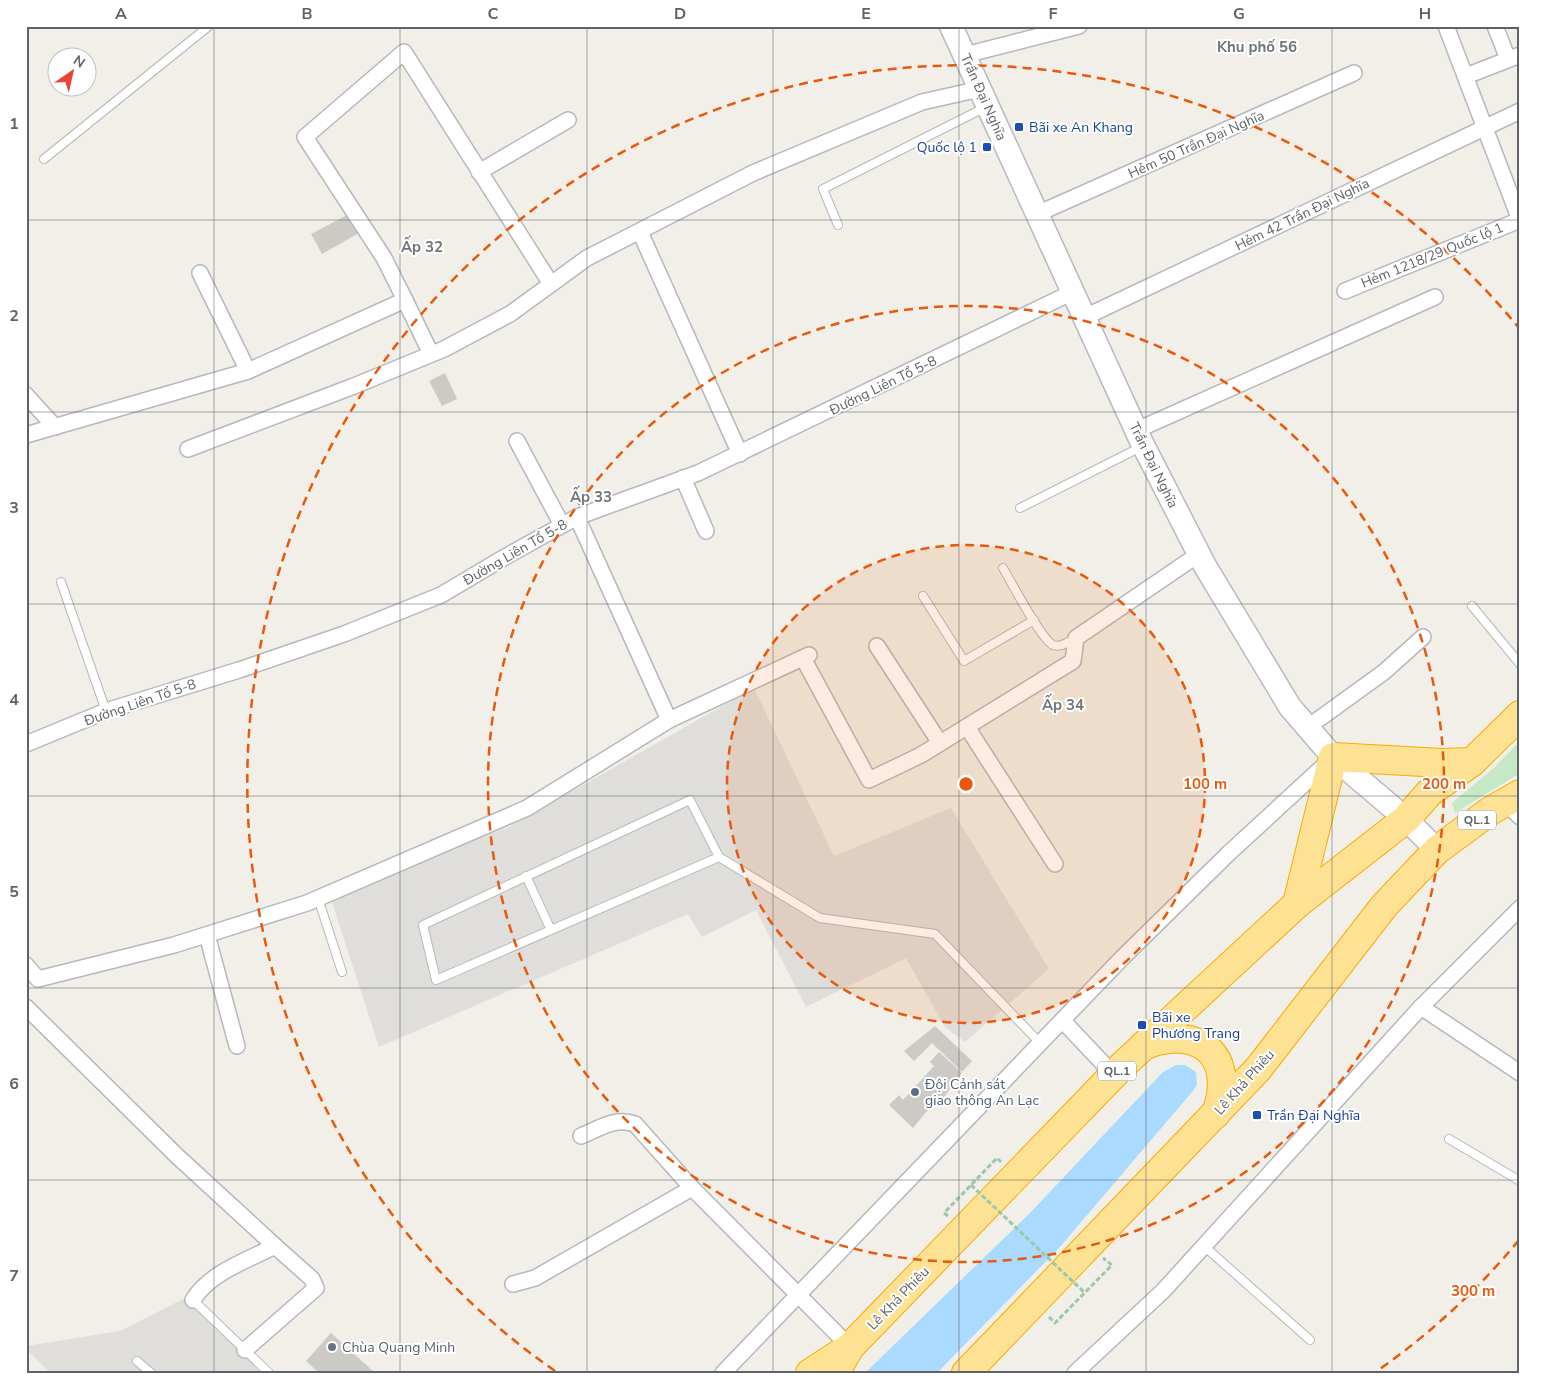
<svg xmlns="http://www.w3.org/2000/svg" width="1546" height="1399" font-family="'Nunito Sans',sans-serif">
  <rect width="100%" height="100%" fill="#f1efe8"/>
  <g fill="#e0deda">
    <polygon points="754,688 834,856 951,808 1049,969 965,1042 945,1027 906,958 806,1007 756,910 702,937 688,914 379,1047 330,896 509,827"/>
    <polygon points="189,1296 270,1373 50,1373 26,1349 26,1346 120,1331"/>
  </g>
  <polygon fill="#c5e8c5" points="1520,741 1520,773 1455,813 1452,803 1495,767"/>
  <polygon fill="#aadaff" points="1176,1065 1185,1065 1196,1072 1197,1085 1192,1092 1059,1248 937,1373 865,1373 1030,1213 1163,1072"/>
  <g fill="#cccac5">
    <polygon points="349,214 359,233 322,254 311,234"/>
    <polygon points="445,373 457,399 442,406 429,381"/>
    <polygon points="935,1026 972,1061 962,1072 932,1043 914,1061 904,1051"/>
    <polygon points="939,1052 962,1073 941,1101 939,1099 936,1103 938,1104 927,1111 913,1128 889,1105 899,1095 903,1100 934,1066 930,1062"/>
    <polygon points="331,1333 375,1373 319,1373 306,1361"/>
  </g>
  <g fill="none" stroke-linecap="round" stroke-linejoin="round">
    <g stroke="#b5b8bc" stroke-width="10">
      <g id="lane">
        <polyline points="44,159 209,26"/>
        <polyline points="838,225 823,189 986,107"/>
        <polyline points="1020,508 1141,447"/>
        <path d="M1003 568C1012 583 1040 638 1053 645 1060 648 1069 642 1075 638"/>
        <polyline points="61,582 106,711"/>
        <polyline points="923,596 964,661 1034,620"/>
        <polyline points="1472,606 1520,664"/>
        <polyline points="719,857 436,980 423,925 690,800 719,857 820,918 935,934 1041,1044"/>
        <polyline points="526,876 551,930"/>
        <polyline points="318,898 342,972"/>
        <polyline points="1449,1139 1520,1181"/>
        <polyline points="1204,1246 1310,1340"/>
        <polyline points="193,1300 269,1373"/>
        <polyline points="137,1361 151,1373"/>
      </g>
    </g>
    <g stroke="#b5b8bc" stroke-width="18">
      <g id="street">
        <polyline points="1495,26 1508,59"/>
        <polyline points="965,55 1079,26"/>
        <polyline points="1466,76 1520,55"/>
        <polyline points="479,172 568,120"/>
        <polyline points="1037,214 1354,73"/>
        <polyline points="640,232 740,454"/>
        <polyline points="200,273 248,371"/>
        <polyline points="1345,291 1520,220 1446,26"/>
        <polyline points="405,300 384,258 305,137 404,52 551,284"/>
        <polyline points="1085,317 1520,111"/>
        <polyline points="26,395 55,427"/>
        <polyline points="1137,430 1435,297"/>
        <polyline points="26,435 248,371 405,300 431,354"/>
        <polyline points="517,441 562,525"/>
        <polyline points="188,449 354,386 444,349 510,314 587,258 753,173 922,102 980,89"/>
        <polyline points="683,478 706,531"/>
        <polyline points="577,517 669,720"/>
        <polyline points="877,646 940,743"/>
        <polyline points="803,658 869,780 921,755 1073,661 1076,638 1199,554"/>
        <polyline points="967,727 1055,864"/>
        <polyline points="1308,727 1384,672 1423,637"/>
        <polyline points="26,744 106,711 239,670 344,634 441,595 505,557 577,517 698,473 1073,292"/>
        <polyline points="1505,802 1520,817"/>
        <polyline points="207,935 237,1046"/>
        <polyline points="26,965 38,979 174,945 307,903 527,808 669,720 809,655"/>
        <path d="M26 1007 177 1156 275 1246C248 1260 209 1273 193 1300"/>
        <polyline points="1421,1007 1520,1073"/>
        <polyline points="1063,1021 1114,1075"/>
        <path d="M581 1136C600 1128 615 1117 635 1124L692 1188 850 1347"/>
        <polyline points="513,1284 535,1278 692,1188"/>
        <polyline points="245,1350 316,1288 312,1279 275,1246"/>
        <polyline points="723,1373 1123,957 1229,853 1329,761"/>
        <polyline points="1075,1373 1163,1291 1421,1007 1520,908"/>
      </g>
    </g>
    <g stroke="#b6babf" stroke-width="25">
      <polyline id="secondary" points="951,26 1141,441 1205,566 1290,707 1333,757 1406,819 1437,850"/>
    </g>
    <g stroke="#f9ab00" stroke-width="30">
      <g id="highway">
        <polyline points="1297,904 1333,757 1442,763 1472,762"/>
        <path d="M1143 1046C1199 1023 1237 1056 1216 1114"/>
        <polyline points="810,1373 847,1349"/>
        <polyline points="835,1373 850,1347 1123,1065 1297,904 1406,819 1429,793 1472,762 1520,715"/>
        <polyline points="966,1373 1258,1069 1384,906 1437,850 1490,811 1520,794"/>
      </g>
    </g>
    <g stroke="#9cc7a9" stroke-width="3" stroke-dasharray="5 2.5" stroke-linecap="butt">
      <polyline points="948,1216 944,1213 997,1158 1001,1162"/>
      <polyline points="1049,1317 1055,1323 1112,1265 1103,1258"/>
    </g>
    <use href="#lane" stroke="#fff" stroke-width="8"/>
    <use href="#street" stroke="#fff" stroke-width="15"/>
    <use href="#secondary" stroke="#fff" stroke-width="22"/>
    <use href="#highway" stroke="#fde293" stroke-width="28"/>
    <polyline stroke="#9cc7a9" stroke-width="3" stroke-dasharray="5 2.5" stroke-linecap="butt" points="971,1185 1085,1293"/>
  </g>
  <path fill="none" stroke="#5f6368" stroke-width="1" stroke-opacity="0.55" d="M214 26V1373M400 26V1373M587 26V1373M773 26V1373M959 26V1373M1146 26V1373M1332 26V1373M26 220H1520M26 412H1520M26 604H1520M26 796H1520M26 988H1520M26 1180H1520"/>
  <circle cx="966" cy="784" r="239" fill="#e8590c" fill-opacity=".12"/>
  <g fill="none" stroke="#e8590c" stroke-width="2.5" stroke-dasharray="9 6">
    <circle cx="966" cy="784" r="239"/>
    <circle cx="966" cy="784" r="478"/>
    <path d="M1519 1240A717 717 0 0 1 1377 1371M555 1371A717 717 0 1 1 1519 328"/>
  </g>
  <g fill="#1a4fb4" stroke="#fff" stroke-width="2">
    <rect x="1014" y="122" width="10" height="10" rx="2.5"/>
    <rect x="982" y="142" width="10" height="10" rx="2.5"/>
    <rect x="1137" y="1020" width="10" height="10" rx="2.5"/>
    <rect x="1252" y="1110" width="10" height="10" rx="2.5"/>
  </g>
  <circle fill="#5c6f8a" stroke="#fff" stroke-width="2" cx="915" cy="1092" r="5"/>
  <circle fill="#6b7280" stroke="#fff" stroke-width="2" cx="332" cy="1347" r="5"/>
  <g text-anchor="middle" stroke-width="4" stroke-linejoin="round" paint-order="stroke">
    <g fill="#fff" stroke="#8f9295" stroke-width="1">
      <rect x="1458" y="810.5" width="38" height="19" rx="4"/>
      <rect x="1098" y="1061.5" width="38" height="19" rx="4"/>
    </g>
    <g font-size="12" font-weight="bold" fill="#5f6368">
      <text x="1477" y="824">QL.1</text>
      <text x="1117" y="1075">QL.1</text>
    </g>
    <g font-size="14" fill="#5f6368" stroke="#fff">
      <text transform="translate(984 97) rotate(66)" y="5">Trần Đại Nghĩa</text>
      <text transform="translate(1196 144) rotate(-24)" y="5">Hẻm 50 Trần Đại Nghĩa</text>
      <text transform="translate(1302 214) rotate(-26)" y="5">Hẻm 42 Trần Đại Nghĩa</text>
      <text transform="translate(1432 255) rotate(-22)" y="5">Hẻm 1218/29 Quốc lộ 1</text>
      <text transform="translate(883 385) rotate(-26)" y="5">Đường Liên Tổ 5-8</text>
      <text transform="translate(1154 465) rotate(64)" y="5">Trần Đại Nghĩa</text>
      <text transform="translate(515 552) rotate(-30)" y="5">Đường Liên Tổ 5-8</text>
      <text transform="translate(140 702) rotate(-19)" y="5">Đường Liên Tổ 5-8</text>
      <text transform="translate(1244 1082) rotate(-48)" y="5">Lê Khả Phiêu</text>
      <text transform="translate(898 1298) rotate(-46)" y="5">Lê Khả Phiêu</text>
    </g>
    <g font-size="14" fill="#164399" stroke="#fff" text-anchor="start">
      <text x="1029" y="132">Bãi xe An Khang</text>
      <text x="977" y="152" text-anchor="end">Quốc lộ 1</text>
      <text x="1152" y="1022">Bãi xe<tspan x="1152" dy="16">Phương Trang</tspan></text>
      <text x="1267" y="1120">Trần Đại Nghĩa</text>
    </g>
    <g font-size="14" fill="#4e5e75" stroke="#fff" text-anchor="start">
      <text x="925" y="1089">Đội Cảnh sát<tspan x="925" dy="16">giao thông An Lạc</tspan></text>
    </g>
    <g font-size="14" fill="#5b616d" stroke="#fff" text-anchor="start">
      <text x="342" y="1352">Chùa Quang Minh</text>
    </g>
    <g font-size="15" font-weight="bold" fill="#70757a" stroke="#fff">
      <text x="1257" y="52">Khu phố 56</text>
      <text x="422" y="252">Ấp 32</text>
      <text x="591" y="502">Ấp 33</text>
      <text x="1063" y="710">Ấp 34</text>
    </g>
  </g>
  <circle cx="966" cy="784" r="8" fill="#e8590c" stroke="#fff" stroke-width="2.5"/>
  <g font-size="15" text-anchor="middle" font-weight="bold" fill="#e8590c" stroke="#fff" stroke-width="4" stroke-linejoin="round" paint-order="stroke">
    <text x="1205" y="789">100 m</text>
    <text x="1444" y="789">200 m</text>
    <text x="1473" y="1296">300 m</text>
  </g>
  <rect width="1546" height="1399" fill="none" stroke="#ffffff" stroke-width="55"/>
  <g transform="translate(72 72) rotate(34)"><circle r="24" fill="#ffffff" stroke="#bfc1c3"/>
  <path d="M0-4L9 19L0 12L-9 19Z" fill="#ea4335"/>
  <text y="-8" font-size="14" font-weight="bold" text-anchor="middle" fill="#5f6368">N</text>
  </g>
  <rect x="28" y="28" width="1490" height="1344" fill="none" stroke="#5f6368" stroke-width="2"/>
  <g font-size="16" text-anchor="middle" font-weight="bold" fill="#5f6368">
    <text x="121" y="19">A</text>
    <text x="307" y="19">B</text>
    <text x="493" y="19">C</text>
    <text x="680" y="19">D</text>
    <text x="866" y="19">E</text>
    <text x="1053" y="19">F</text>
    <text x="1239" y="19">G</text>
    <text x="1425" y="19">H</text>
    <text x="14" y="129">1</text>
    <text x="14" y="321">2</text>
    <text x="14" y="513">3</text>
    <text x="14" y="705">4</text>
    <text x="14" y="897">5</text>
    <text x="14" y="1089">6</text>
    <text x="14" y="1281">7</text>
  </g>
</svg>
